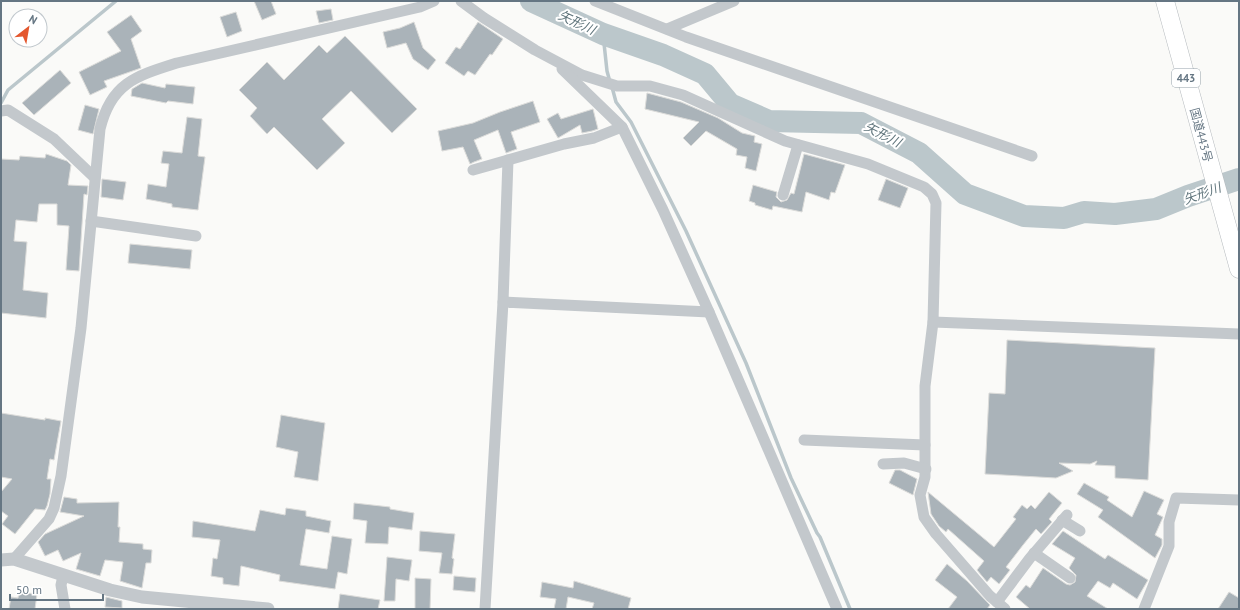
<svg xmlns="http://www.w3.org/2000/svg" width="1240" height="610" font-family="'PT Sans','Noto Sans JP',sans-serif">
  <rect width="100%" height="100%" fill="#fafaf8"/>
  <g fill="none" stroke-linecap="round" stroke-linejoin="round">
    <g stroke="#bbc7cb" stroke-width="3.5">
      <polyline points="603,34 607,71 610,82"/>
      <polyline points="612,87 616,102 631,122 686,231 746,363 791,478 817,533 820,537 850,609"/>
      <polyline points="1,103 8,90 116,1"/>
    </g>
    <polyline stroke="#bbc7cb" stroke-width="22" points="531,1 603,34 663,55 705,74 730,104 769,121 861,123 919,153 965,194 1024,216 1064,218 1084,212 1115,214 1156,209 1188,196 1239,179"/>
  </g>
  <g fill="#aab3b9" stroke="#dcdcda">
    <polygon points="254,1 271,1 276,14 262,20"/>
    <polygon points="331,9 333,20 319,23 316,11"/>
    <polygon points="236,12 242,31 227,37 220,17"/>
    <polygon points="131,15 142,31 131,39 141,68 104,81 107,87 90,95 79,72 121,51 107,32"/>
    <polygon points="414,22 423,48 436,60 428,70 413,59 406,43 387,48 383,32 400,28"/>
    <polygon points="478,22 503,39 492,55 490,54 475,75 468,71 464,76 445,63 456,47 460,49"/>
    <polygon points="345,36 417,109 392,133 351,91 322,119 345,143 317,170 274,127 267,134 250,116 257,108 239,90 267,62 284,80 319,45 327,53"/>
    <polygon points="60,70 71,83 34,115 22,103"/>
    <polygon points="142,83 165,88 166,84 195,87 193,104 168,101 166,103 131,96 132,89"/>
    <polygon points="647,93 681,102 718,118 742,133 755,136 754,142 762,144 756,171 745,168 747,157 736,155 737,149 706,131 691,146 683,138 699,122 645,109"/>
    <polygon points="533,101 540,122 511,132 517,149 506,153 498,130 474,140 482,159 474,162 470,164 463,147 442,151 438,131 473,123 500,112"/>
    <polygon points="85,105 99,109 93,134 78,130"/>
    <polygon points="593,109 598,129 592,131 582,133 580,125 558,138 547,119 558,113 561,119"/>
    <polygon points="187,117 202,119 198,156 205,157 198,210 172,207 172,204 146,199 148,184 166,187 169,164 161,163 163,151 182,153"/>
    <polygon points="46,154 67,161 71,165 68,185 88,186 87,195 84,194 79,271 66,270 69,226 57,225 57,204 39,204 37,222 16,220 14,241 27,242 23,290 48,293 46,318 1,313 1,159 19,160 20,156 45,158"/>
    <polygon points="804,154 845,165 835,193 831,192 829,200 806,192 802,212 773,206 772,210 755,205 755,203 749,201 753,185 777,192 776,197 781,202 787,200 791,193 794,194"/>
    <polygon points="102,179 126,182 123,200 101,197"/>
    <polygon points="886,179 908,188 900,208 878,200"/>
    <polygon points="130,244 192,250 190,269 128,263"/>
    <polygon points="1007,340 1155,348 1148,480 1115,478 1115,466 1095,465 1097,461 1090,464 1059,463 1073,471 1056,478 985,474 989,393 1005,394"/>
    <polygon points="1,413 45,420 45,418 61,421 54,460 50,459 47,479 51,479 50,494 47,506 45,510 35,509 15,534 2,524 8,516 1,511 1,492 12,479 1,477"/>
    <polygon points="281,415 325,423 318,481 294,477 298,452 276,447"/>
    <polygon points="895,470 900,470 917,479 913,495 889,483"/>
    <polygon points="1084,483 1109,497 1107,500 1132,517 1144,491 1164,500 1157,514 1163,517 1155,535 1162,539 1162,545 1155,558 1098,517 1103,510 1077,494"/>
    <polygon points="928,492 994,547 1016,519 1013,517 1022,505 1027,509 1031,505 1035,509 1049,492 1062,503 1049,519 1052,522 1041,534 1036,529 1023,545 1006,567 1010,570 999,584 991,577 987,582 977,570 984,561 948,529 946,532 939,526 931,514"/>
    <polygon points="64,497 77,499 77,503 119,502 118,527 120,527 119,542 143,544 143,549 152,550 151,563 146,563 142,588 120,581 123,562 105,560 100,576 76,569 81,553 63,561 58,550 45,556 38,542 45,534 84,516 60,512"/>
    <polygon points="354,503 390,507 390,509 414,513 412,530 389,527 388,544 365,543 367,521 353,519"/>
    <polygon points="286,508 306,511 306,516 331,521 329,533 306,529 300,565 327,569 332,536 352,539 347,574 338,572 335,589 279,581 280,575 241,566 239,586 223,584 223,578 211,576 213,558 217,559 220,540 192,537 193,521 255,531 260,510 285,515"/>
    <polygon points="420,531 455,534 452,558 454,559 452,574 439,573 442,553 419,551"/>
    <polygon points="1063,531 1105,559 1108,555 1148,580 1137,599 1113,583 1110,588 1098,581 1087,596 1108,609 1030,609 1016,597 1026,585 1030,588 1043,568 1066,584 1070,585 1075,582 1076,575 1069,568 1075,558 1052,544"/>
    <polygon points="387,557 412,560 409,581 396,579 395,601 384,601"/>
    <polygon points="947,564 967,581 990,605 987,609 948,609 957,597 935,580"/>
    <polygon points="454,576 476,578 475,592 453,590"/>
    <polygon points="415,578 431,579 430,609 415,609"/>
    <polygon points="574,581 631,598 628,609 592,609 594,603 568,597 566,609 554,609 556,599 540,597 542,582 573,588"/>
    <polygon points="19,592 37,594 35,609 9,609 11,597 18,598"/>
    <polygon points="1229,592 1239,598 1239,609 1218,609"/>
    <polygon points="340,594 380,600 378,609 338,609"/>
    <polygon points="106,597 122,601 122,608 105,607"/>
  </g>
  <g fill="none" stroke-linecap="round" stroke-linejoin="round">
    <g stroke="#b4b9bd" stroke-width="19">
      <polyline id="trunk" points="1165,1 1239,269"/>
    </g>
    <g stroke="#c3c8cc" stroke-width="11">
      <polyline points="461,1 484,18 535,50 582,75 617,86 650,86 683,95 785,141 868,164 924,187 932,194 936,203 933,322 925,386 925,477 920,495 924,517 936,534 990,596 1005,609"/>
      <polyline points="595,1 686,37 1032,156"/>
      <polyline points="667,29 734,1"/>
      <polyline points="562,69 622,127 663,210 709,312 837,609"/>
      <polyline points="1,111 8,110 54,139 95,178"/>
      <polyline points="473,170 564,144 594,138 622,127"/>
      <polyline points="783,195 798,145"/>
      <polyline points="91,221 196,236"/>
      <polyline points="503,302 508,160"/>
      <polyline points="933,322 1239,334"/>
      <polyline points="804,440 925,445"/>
      <polyline points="883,464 904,463 926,469"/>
      <polyline points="1062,520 1080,531"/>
      <polyline points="1034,553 1070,578"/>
      <path d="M14 559 49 519 54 508 61 476 81 328 100 129C111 83 136 76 177 63L420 7 434 1"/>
      <polyline points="63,576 61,585 65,609"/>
      <polyline points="997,602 1030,558 1067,515"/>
      <polyline points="485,609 503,302 709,312"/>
      <polyline points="1144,609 1169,546 1169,522 1176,498 1239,500"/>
    </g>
    <polyline stroke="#c3c8cc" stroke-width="13" points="1,560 14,559 110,590 142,597 268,609"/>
    <use href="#trunk" stroke="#fff" stroke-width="18"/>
  </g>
  <g text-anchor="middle" stroke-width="4" stroke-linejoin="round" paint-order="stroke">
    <rect fill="#fff" stroke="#939fa8" stroke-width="1" x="1172" y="69" width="28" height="18" rx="3"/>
    <g font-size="11" font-weight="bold" fill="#657683">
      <text x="1186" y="82">443</text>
    </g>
    <g font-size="12" fill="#657683" stroke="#fff">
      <text transform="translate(1201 135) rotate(75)" y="4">国道443号</text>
    </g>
    <g font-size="13" font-style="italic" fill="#60757c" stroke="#fff">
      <text transform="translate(577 22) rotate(25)" y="5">矢形川</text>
      <text transform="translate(883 134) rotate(27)" y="5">矢形川</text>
      <text transform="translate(1202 193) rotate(-20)" y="5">矢形川</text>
    </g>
  </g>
  <rect width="1240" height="610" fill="none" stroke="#657683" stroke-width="4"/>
  <g transform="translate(28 28) rotate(31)"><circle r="19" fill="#ffffff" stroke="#c1c8cd"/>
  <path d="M0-3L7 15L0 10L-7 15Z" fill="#e4572e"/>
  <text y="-6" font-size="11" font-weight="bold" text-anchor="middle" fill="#657683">N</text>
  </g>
  <path d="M10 594v6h93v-6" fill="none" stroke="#657683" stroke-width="2"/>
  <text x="16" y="594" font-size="12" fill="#657683" stroke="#ffffff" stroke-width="3" paint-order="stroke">50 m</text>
</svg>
